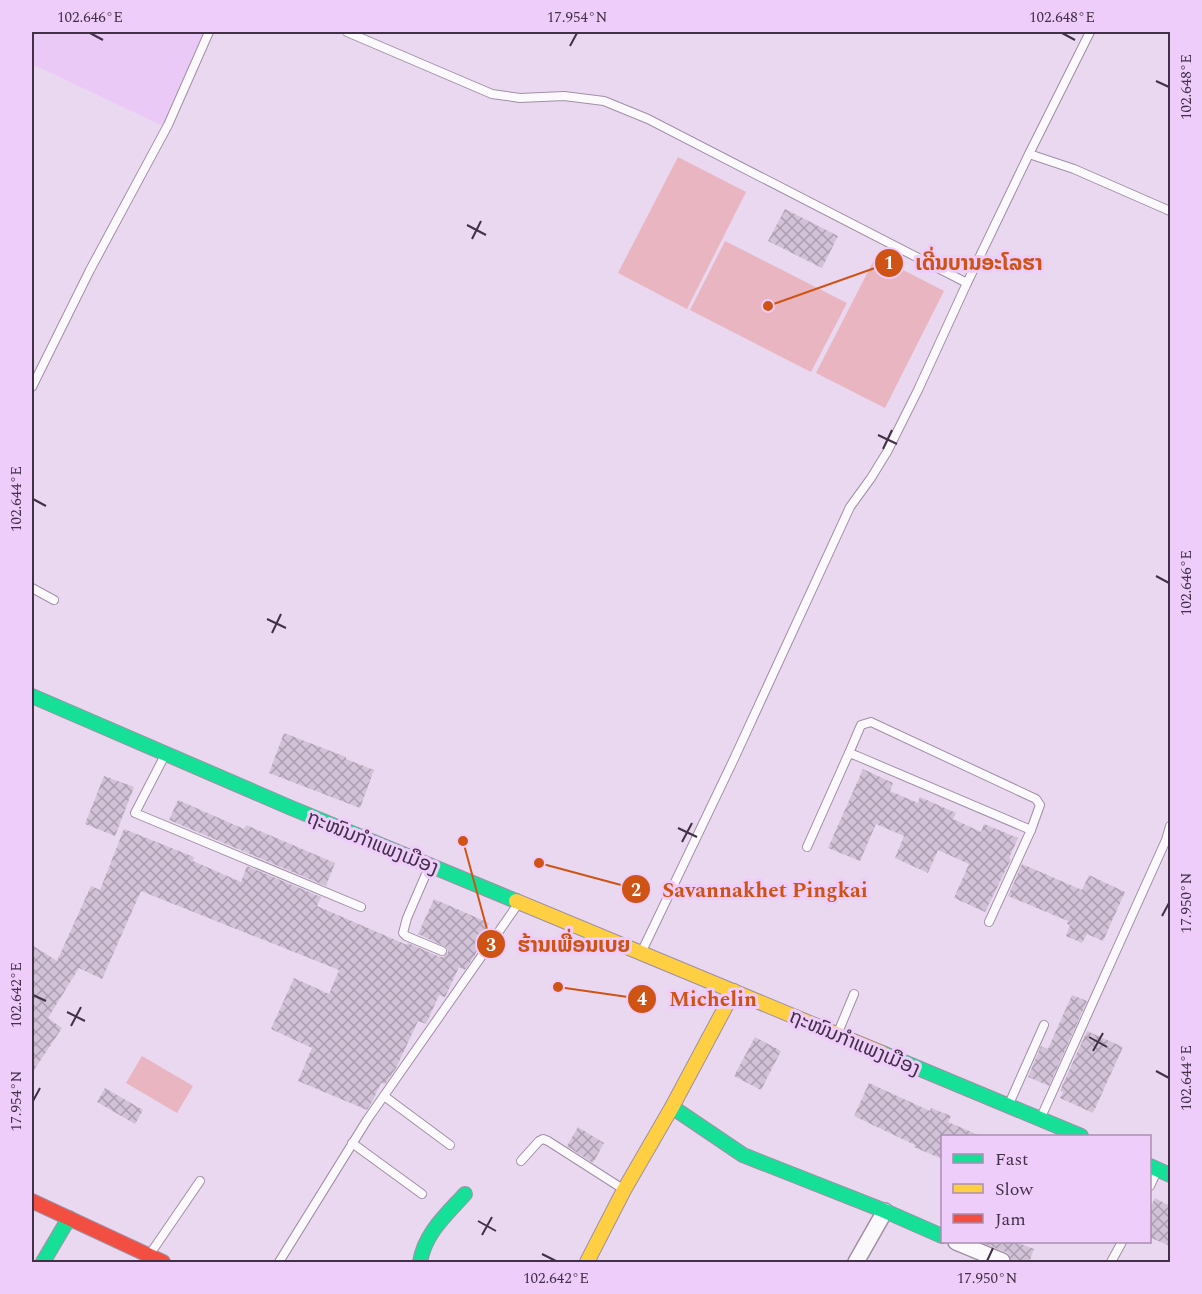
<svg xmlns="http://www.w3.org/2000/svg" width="1202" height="1294" font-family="Spectral,'Noto Sans Lao',serif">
  <defs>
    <pattern id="building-cross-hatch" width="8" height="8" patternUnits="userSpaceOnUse" patternTransform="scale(1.5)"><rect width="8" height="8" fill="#d2c2d7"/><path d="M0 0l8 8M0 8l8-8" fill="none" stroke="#ac9eb0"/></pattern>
  </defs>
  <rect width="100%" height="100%" fill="#ead8f0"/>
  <polygon fill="#ebc9f6" points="32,32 206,32 163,126 32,64"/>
  <g fill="#e8b5c1">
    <polygon points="678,157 746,192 687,309 618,273"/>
    <polygon points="725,241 847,303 811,372 690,310"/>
    <polygon points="876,256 944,291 885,408 816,373"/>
    <polygon points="142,1056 193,1086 177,1113 126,1083"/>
  </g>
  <g fill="url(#building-cross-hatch)">
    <polygon points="785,209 838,236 822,268 768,241"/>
    <polygon points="284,733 346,757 346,759 374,770 360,808 269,773"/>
    <polygon points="863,769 893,783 890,791 918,803 920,797 956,813 953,819 981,832 984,824 1018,838 1009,858 1011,859 985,912 954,898 969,864 938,850 928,873 895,858 904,836 876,824 860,861 828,848"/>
    <polygon points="104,776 134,787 115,836 85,824"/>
    <polygon points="178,800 244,829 246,825 335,863 326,886 169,820"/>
    <polygon points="124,829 194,857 193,861 241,882 247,866 321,897 317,906 407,945 408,943 440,957 443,957 447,954 448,951 446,947 418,934 434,899 489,923 475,955 465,970 459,967 445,997 439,995 426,1024 418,1021 396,1068 385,1084 381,1083 373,1100 367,1110 298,1081 312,1048 271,1029 294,978 329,994 339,970 141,891 102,979 79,968 48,1018 62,1028 32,1073 32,945 57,961 91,886 100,890"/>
    <polygon points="1022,864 1082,890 1089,875 1125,892 1103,941 1087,934 1082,943 1066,936 1070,925 1067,924 1068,921 1008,896"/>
    <polygon points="1072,995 1087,1001 1049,1086 1028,1077 1041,1046 1048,1049"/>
    <polygon points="1087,1031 1123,1047 1093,1113 1060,1098 1063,1092 1060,1091"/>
    <polygon points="755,1037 781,1051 761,1090 734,1076"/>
    <polygon points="869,1083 930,1111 931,1108 951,1116 948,1122 983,1137 942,1137 942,1159 914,1147 915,1145 854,1116"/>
    <polygon points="105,1088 143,1110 135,1124 97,1102"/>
    <polygon points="578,1127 604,1143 593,1163 567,1146"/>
    <polygon points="1155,1198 1170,1206 1170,1246 1149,1237 1149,1210"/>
    <polygon points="980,1242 1015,1242 1034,1249 1029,1263 1012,1263 1010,1256 1006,1252"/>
  </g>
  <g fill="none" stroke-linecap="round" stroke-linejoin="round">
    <g stroke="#9f90a4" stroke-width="10">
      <g id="lane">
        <polyline points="347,32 492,94 520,98 564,96 604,101 648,119 967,283 918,390 887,452 871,478 850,507 733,761 642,951"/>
        <polyline points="1029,154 1074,169 1170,211"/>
        <polyline points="967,283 1029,154 1090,32"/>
        <polyline points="32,387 90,270 168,125 209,32"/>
        <polyline points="32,588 54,600"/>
        <polyline points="849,753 861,725 871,722 1036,799 1040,805 1031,830"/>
        <polyline points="165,755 135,813 361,907"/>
        <polyline points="807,847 849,753 857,756 1031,830 989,922"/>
        <polyline points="429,867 407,918 403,933 406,936 442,951"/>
        <polyline points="839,1030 854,994"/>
        <polyline points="384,1096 450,1145"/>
        <polyline points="1009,1104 1044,1025"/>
        <polyline points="1042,1115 1166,840 1170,826"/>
        <polyline points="352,1143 422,1194"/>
        <polyline points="521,1161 539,1141 543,1139 548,1141 623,1189"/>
        <polyline points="1150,1186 1156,1173"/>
        <polyline points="150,1254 200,1181"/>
        <polyline points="279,1262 367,1120 518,904"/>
        <polyline points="1111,1262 1122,1242"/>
      </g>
    </g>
    <g stroke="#9f90a4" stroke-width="18">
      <g id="street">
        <polyline points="956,1242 1002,1261"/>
        <polyline points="856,1262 885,1211"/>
      </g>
    </g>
    <g stroke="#9f90a4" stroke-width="16">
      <g id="fast">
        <polyline points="32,696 289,807 516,901"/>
        <polyline points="882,1053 1081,1136"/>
        <polyline points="672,1107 743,1155 885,1211 942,1236"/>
        <polyline points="1150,1166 1170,1175"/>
        <polyline points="43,1262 69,1218"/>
        <path d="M420 1262C425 1233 446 1215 465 1194"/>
      </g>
    </g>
    <g stroke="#9f90a4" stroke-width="16">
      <g id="slow">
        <polyline points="516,901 882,1053"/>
        <polyline points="587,1262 624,1190 672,1107 734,991"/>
      </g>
    </g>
    <g stroke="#9f90a4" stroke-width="16">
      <polyline id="jam" points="32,1201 163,1262"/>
    </g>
    <use href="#lane" stroke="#fcf9fd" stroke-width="8"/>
    <use href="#street" stroke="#fcf9fd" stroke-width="15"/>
    <use href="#fast" stroke="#16e098" stroke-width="14"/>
    <use href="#slow" stroke="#ffcf43" stroke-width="14"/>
    <use href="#jam" stroke="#f24e42" stroke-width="14"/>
  </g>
  <path fill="none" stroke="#423047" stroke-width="2" d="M90 33 103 40M1062 33 1075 40M570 46 577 33M1156 81 1169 87M467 225 486 235M472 239 481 221M878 435 897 444M883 449 892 430M33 499 46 506M1156 576 1169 583M267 619 286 628M272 633 281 614M678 828 697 837M682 842 692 823M1162 916 1169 903M33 995 46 1001M67 1012 85 1021M71 1026 81 1007M1089 1037 1107 1047M1093 1051 1103 1033M1156 1071 1169 1078M33 1101 40 1088M478 1221 496 1231M482 1235 492 1217M542 1254 556 1261M987 1261 993 1248"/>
  <g text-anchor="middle" stroke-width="6" stroke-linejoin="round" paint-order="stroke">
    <g font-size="20" fill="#423047" stroke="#efcdfa">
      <text transform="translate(373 842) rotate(22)" y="7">ຖະໜົນກຳແພງເມືອງ</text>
      <text transform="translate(855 1042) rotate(23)" y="7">ຖະໜົນກຳແພງເມືອງ</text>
    </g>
  </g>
  <path fill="none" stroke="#cf5315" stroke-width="2" d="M768 306L889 263M539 863L636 889M463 841L491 944M558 987L642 999"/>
  <g fill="#cf5315" stroke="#efcdfa" stroke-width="2">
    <circle cx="768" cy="306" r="6"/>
    <circle cx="539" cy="863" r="6"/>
    <circle cx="463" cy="841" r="6"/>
    <circle cx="558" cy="987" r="6"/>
    <circle cx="889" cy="263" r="15"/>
    <circle cx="636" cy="889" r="15"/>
    <circle cx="491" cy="944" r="15"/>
    <circle cx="642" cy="999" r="15"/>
  </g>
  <g font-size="18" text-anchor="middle" font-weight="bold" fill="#fff">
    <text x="889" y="269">1</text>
    <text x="636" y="896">2</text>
    <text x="491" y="951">3</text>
    <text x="642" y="1005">4</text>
  </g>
  <g font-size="21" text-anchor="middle" font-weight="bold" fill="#cf5315" stroke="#efcdfa" stroke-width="6" stroke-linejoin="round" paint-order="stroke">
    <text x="979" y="270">ເດີ່ນບານອະໂລຮາ</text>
    <text x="765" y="897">Savannakhet Pingkai</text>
    <text x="574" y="952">ຮ້ານເພື່ອນເບຍ</text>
    <text x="713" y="1006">Michelin</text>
  </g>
  <rect width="1202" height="1294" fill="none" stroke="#efcdfa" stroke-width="66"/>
  <rect x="941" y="1135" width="210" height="108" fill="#efcdfa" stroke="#aa8eb2" stroke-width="1.5"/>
  <rect x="953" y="1154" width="30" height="9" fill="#16e098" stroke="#aa8eb2" stroke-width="1.5"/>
  <text x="995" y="1165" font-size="18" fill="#423047">Fast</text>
  <rect x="953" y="1184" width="30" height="9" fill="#ffcf43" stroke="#aa8eb2" stroke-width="1.5"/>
  <text x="995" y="1195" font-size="18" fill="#423047">Slow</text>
  <rect x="953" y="1214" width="30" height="9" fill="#f24e42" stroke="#aa8eb2" stroke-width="1.5"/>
  <text x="995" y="1225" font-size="18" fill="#423047">Jam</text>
  <rect x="33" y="33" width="1136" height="1228" fill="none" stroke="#423047" stroke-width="2"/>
  <g font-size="15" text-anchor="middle" fill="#423047">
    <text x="90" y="22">102.646°E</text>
    <text x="577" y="22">17.954°N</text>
    <text x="1062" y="22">102.648°E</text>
    <text transform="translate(1186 87) rotate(-90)" y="5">102.648°E</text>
    <text transform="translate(16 499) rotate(-90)" y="5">102.644°E</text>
    <text transform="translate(1186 583) rotate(-90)" y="5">102.646°E</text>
    <text transform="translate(1186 903) rotate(-90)" y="5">17.950°N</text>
    <text transform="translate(16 995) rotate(-90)" y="5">102.642°E</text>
    <text transform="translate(1186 1078) rotate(-90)" y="5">102.644°E</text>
    <text transform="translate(16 1101) rotate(-90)" y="5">17.954°N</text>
    <text x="556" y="1283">102.642°E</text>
    <text x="987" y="1283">17.950°N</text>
  </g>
</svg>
